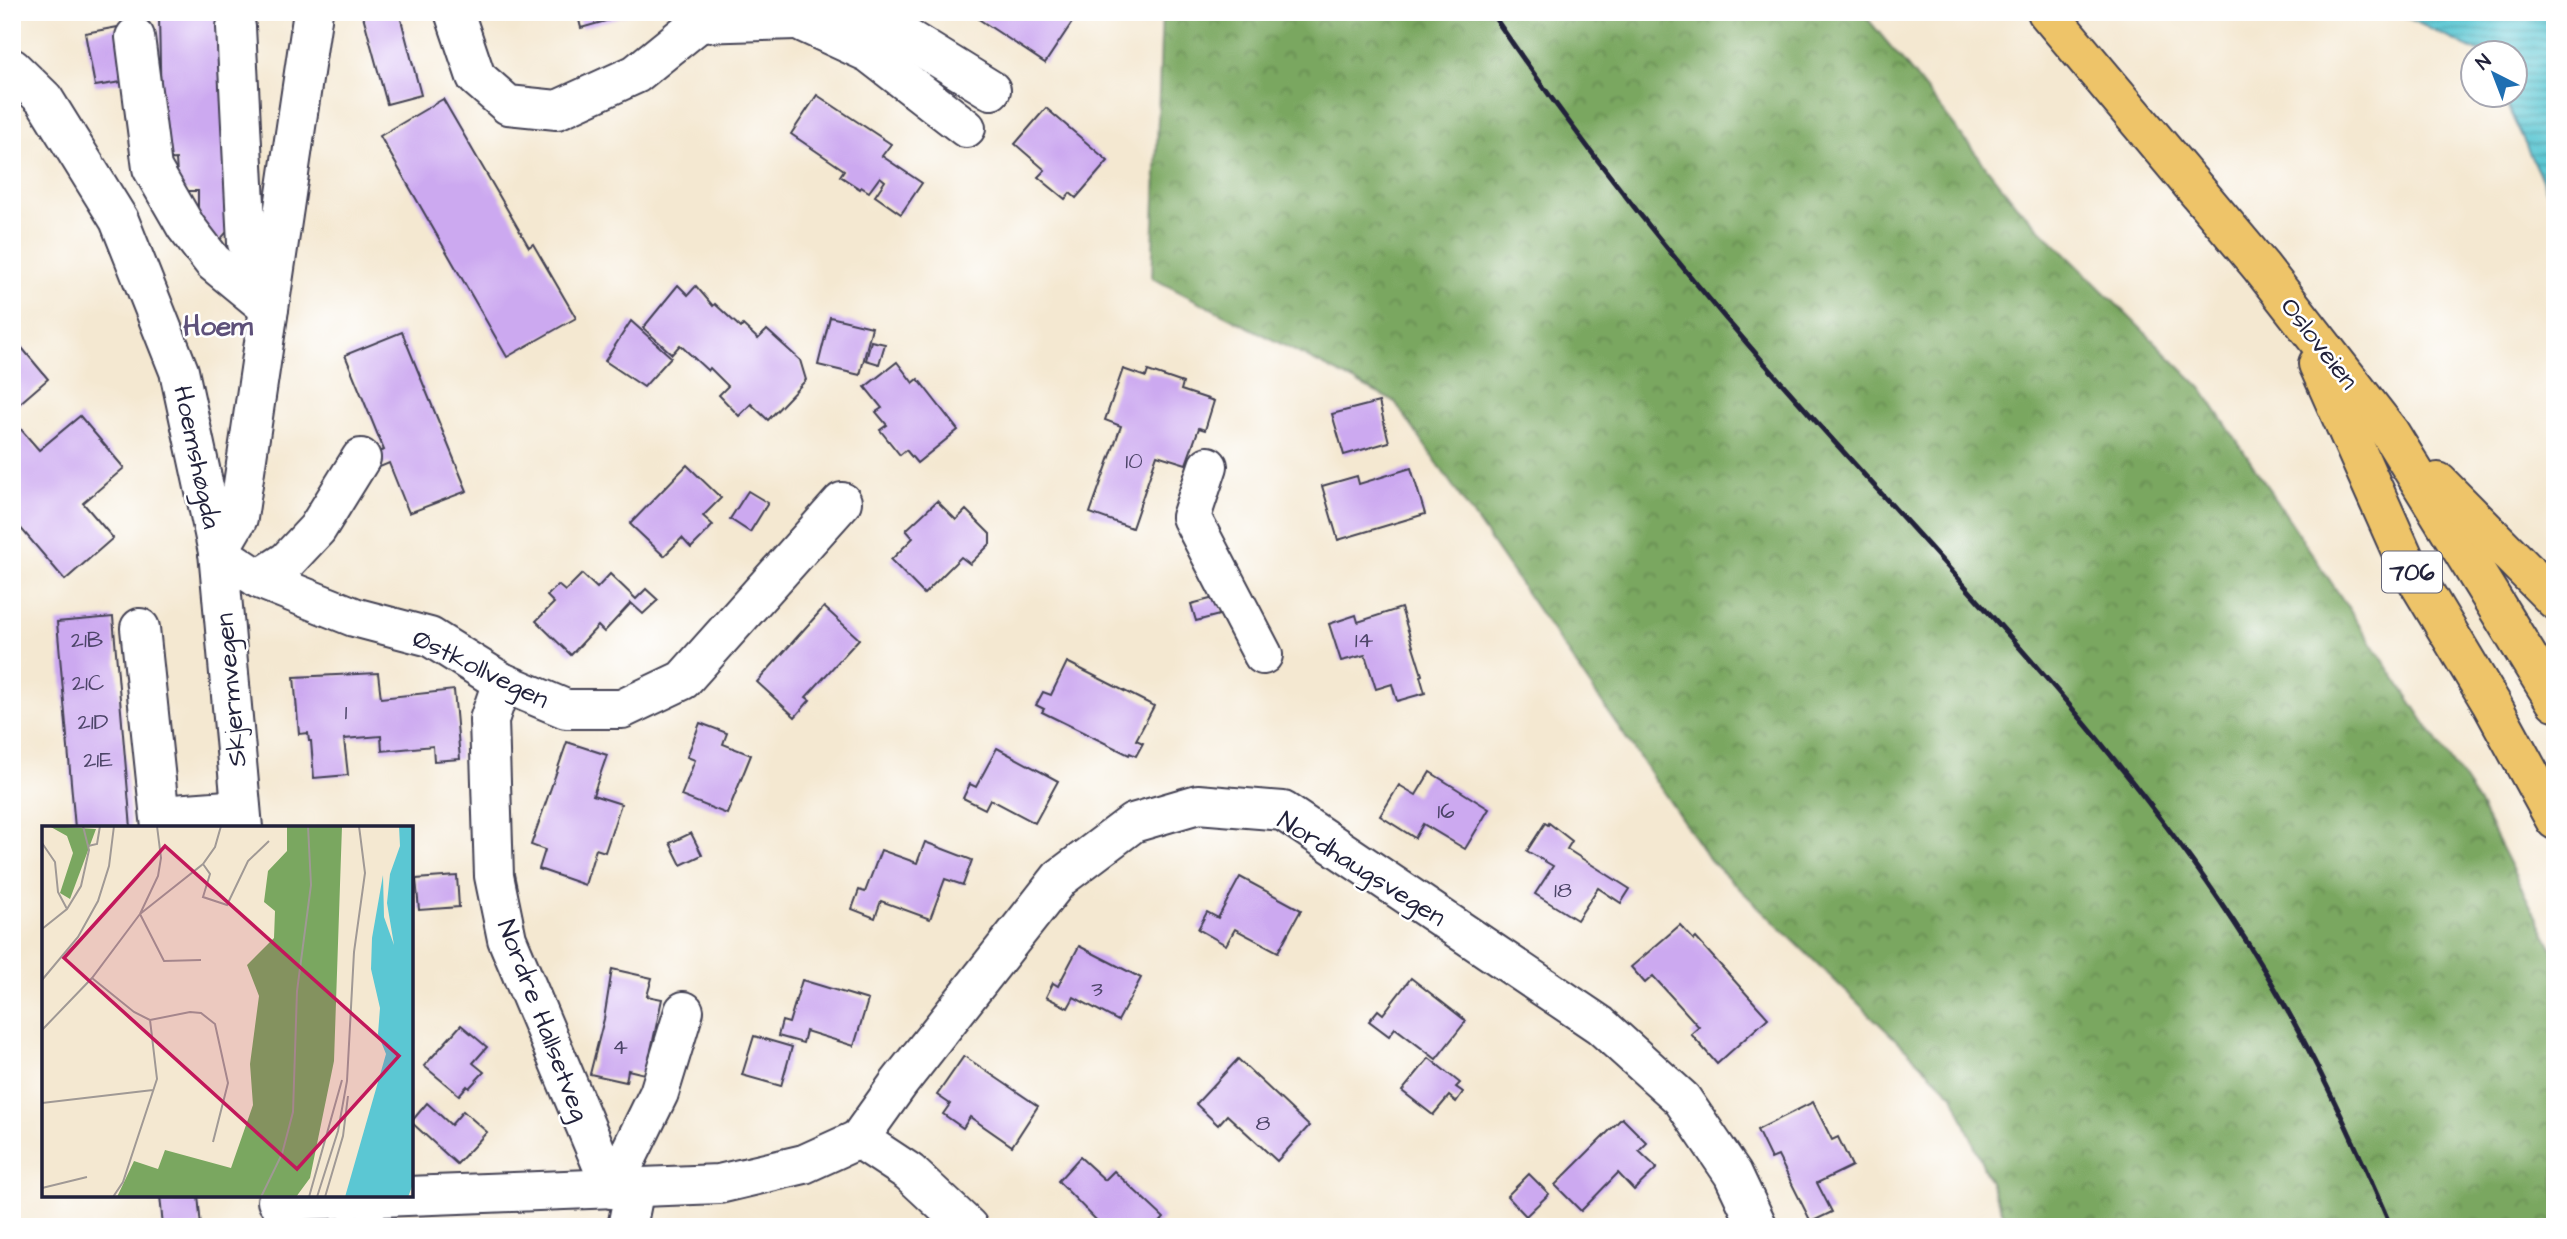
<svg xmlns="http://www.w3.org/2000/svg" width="2567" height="1239" font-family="'Architects Daughter',sans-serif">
  <defs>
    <pattern id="forest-crowns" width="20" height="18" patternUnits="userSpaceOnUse" patternTransform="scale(1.75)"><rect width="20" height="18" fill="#7aa760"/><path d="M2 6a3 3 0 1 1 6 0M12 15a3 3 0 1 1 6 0" fill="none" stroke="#648850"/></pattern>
    <pattern id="water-rules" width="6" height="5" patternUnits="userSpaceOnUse" patternTransform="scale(1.75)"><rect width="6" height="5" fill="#5bc7d3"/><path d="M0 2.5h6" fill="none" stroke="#4ba1ac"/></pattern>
  </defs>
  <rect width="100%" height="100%" fill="#fff"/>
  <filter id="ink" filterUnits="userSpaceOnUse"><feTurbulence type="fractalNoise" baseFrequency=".0143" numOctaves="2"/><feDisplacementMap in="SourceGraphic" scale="14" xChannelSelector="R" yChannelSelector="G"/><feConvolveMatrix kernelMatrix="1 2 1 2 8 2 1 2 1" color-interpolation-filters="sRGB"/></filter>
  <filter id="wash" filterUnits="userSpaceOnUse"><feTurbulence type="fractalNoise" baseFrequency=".00686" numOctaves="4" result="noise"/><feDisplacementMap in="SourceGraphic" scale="28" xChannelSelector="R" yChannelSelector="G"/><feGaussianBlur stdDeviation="1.57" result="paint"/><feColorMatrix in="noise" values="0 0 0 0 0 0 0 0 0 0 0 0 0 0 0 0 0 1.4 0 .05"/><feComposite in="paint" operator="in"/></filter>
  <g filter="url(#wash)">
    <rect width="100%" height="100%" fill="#f4e8d1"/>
    <polygon fill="url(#forest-crowns)" stroke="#4e644e" stroke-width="2" points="1162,12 1862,12 1915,76 2017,206 2202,389 2478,802 2555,954 2555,1227 2009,1227 1953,1095 1710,860 1395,402 1152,278"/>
    <polygon fill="url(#water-rules)" stroke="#3e7487" stroke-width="2" points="2395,12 2555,12 2555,208 2502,95 2514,94 2514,52 2478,52"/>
    <g id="blocks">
      <g fill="#cca9f0">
        <polygon points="191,12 225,12 232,226 219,241 198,225 198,191 178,191 176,159 162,160 159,16 191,14"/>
        <polygon points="362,12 399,12 421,95 387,104"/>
        <polygon points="577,12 634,12 634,13 581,28"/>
        <polygon points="968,12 1079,12 1045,63"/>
        <polygon points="118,27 128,81 95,86 85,33"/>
        <polygon points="817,95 891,144 882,156 922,183 901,214 875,196 885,181 880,177 869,192 861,187 860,189 840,176 844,170 791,134"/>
        <polygon points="443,99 529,247 533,244 576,318 507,357 380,136"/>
        <polygon points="1046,108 1108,161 1076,198 1070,193 1065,199 1038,177 1045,170 1015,144"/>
        <polygon points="678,285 688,295 696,286 713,306 715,304 741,328 743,325 758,339 767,330 800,360 806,380 768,420 751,404 739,416 719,395 728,386 710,368 708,371 680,345 672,354 643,328"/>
        <polygon points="830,317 872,327 860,375 818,365"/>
        <polygon points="631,321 671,357 644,387 605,361"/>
        <polygon points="402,332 467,491 409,513 389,463 380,467 374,453 384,450 345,355"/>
        <polygon points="12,336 48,379 12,410"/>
        <polygon points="871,341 885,344 879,364 866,360"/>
        <polygon points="897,362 913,383 918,379 958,430 917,463 906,450 900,455 880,430 887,425 876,412 882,408 865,387"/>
        <polygon points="1123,369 1146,377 1148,371 1183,383 1181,390 1214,401 1205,430 1199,428 1186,464 1157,455 1132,528 1090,513 1121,426 1105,420"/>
        <polygon points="1379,402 1389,442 1344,455 1332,414"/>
        <polygon points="80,416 124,468 83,503 113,538 65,580 12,518 12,419 39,450"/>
        <polygon points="687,465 721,498 703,516 713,525 702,537 691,548 682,538 664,556 630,524"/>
        <polygon points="1411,468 1425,514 1338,540 1322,486 1357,476 1359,484"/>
        <polygon points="748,491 768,503 750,532 730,519"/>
        <polygon points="937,501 956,520 966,510 990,534 990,544 970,564 961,557 924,594 891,560 913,538 906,530"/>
        <polygon points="582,574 597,588 610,574 636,599 646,589 658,600 643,614 631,603 604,632 598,626 571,655 536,621 554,603 547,596 558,585 565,591"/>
        <polygon points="1218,597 1223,614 1196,621 1191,604"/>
        <polygon points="824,607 859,639 806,697 810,700 795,717 757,682"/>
        <polygon points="1401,608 1422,675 1420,676 1425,693 1397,701 1392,684 1376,689 1365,655 1341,661 1329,624 1356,615 1358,622"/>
        <polygon points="113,617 131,828 75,828 57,622"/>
        <polygon points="1067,662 1154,706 1136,740 1143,743 1136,756 1130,753 1129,755 1042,712 1044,709 1036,705 1043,692 1051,695"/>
        <polygon points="378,673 381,698 454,690 460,759 434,761 433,746 382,751 381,736 344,739 348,775 314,778 311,741 309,741 308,733 299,734 294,677"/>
        <polygon points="700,723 727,733 723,744 751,755 727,814 681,796 695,760 687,757"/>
        <polygon points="567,742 607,755 593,795 621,804 605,852 596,849 585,885 539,869 545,850 531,845"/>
        <polygon points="997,748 1058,781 1035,823 990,799 985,809 963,798 970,784 976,787"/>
        <polygon points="1430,772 1489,809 1465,849 1423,824 1415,838 1380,816 1399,785 1416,795"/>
        <polygon points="1545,823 1548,825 1549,823 1572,841 1567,849 1630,889 1621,903 1598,888 1577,920 1535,894 1553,866 1527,851"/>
        <polygon points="691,833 702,855 681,865 670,843"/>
        <polygon points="925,842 972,860 963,885 945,879 930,919 881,901 875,918 852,909 859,890 865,892 881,850 917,863"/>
        <polygon points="457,876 459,907 419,910 416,879"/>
        <polygon points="1240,877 1301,910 1278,952 1235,929 1226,945 1198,929 1207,912 1218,918"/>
        <polygon points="1680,925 1694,940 1696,938 1768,1018 1717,1064 1691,1034 1699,1027 1653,976 1645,983 1631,967"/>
        <polygon points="1079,946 1141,978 1118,1021 1074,997 1068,1008 1046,997 1053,983 1058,986"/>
        <polygon points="612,969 652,978 647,996 662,999 651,1050 655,1050 649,1075 628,1070 626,1082 590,1074 604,1019"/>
        <polygon points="1411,978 1466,1021 1436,1059 1395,1028 1389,1036 1369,1021 1378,1010 1383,1014"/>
        <polygon points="802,980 868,1000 854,1046 806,1031 803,1043 778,1036 782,1021 789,1023"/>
        <polygon points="461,1025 487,1047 473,1063 484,1072 469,1088 467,1086 459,1095 424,1066"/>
        <polygon points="754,1036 792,1047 781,1086 742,1075"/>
        <polygon points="964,1056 1038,1106 1012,1146 970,1117 963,1128 943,1114 950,1104 937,1095"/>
        <polygon points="1429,1058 1460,1083 1456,1087 1463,1092 1456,1102 1449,1096 1433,1115 1402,1091"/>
        <polygon points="1238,1059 1309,1126 1277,1161 1227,1115 1218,1125 1196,1104"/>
        <polygon points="1813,1102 1832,1140 1838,1137 1852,1166 1817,1183 1832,1212 1811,1222 1778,1156 1771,1159 1757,1130"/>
        <polygon points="427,1103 451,1125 463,1111 487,1132 457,1164 411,1122"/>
        <polygon points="1622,1118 1647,1143 1639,1151 1657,1168 1634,1190 1618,1173 1581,1211 1555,1185"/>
        <polygon points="1080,1157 1105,1180 1114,1171 1164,1218 1156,1227 1103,1227 1058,1181"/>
        <polygon points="1529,1174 1549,1194 1526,1216 1507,1196"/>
        <polygon points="160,1195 198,1195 201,1227 163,1227"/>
      </g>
    </g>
  </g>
  <g filter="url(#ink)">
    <use href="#blocks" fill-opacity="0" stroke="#424052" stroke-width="2"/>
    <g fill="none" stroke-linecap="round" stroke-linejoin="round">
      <g stroke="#424052" stroke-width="42">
        <g id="minor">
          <polyline points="454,12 476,77 508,105 557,110 636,74 699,23 696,12"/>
          <polyline points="699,23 796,20 826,13 884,24 991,90"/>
          <polyline points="804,23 869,53 966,128"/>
          <polyline points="236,27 247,243 274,272"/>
          <polyline points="135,37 152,168 186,227 213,262 269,308"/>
          <polyline points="12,68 44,99 119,220 179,371 218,552 238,518 313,12"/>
          <polyline points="1208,466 1191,517 1263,655"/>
          <polyline points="218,552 259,579 354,617 430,637 502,682 566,709 622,709 683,680 842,502"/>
          <polyline points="218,552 243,828"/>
          <polyline points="259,579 287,561 317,529 361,458"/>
          <polyline points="140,628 161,828"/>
          <polyline points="502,682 489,720 494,876 507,939 612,1189"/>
          <polyline points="160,815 241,809"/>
          <polyline points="859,1139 899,1083 1060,878 1133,823 1198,804 1283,811 1600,1025 1682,1099 1733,1174 1758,1227"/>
          <polyline points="612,1189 659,1093 684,1011"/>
          <polyline points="277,1201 719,1184 804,1164 859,1139 909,1172 968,1227"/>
          <polyline points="627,1227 635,1188"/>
        </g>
      </g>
      <g stroke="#424052" stroke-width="42">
        <g id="highway">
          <polyline points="2047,12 2261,267 2390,433 2555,701"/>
          <polyline points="2318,364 2405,560 2491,703 2555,820"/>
          <polyline points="2438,482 2555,600"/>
        </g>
      </g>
      <use href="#minor" stroke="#fff" stroke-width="38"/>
      <use href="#highway" stroke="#eec469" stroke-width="38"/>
      <path stroke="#22223b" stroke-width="5" d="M1491 12C1581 145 1681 270 1788 390 1941 563 2106 728 2234 922 2297 1017 2346 1122 2391 1227"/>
    </g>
  </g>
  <g text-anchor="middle" stroke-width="5" stroke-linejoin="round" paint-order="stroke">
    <g font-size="23" fill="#4c4468">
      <text x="1134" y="468">10</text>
      <text x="87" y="647">21B</text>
      <text x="1364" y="647">14</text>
      <text x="88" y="690">21C</text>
      <text x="346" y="719">1</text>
      <text x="93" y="729">21D</text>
      <text x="98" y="767">21E</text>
      <text x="1446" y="818">16</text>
      <text x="1563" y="897">18</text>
      <text x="1097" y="996">3</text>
      <text x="620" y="1054">4</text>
      <text x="1263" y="1130">8</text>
    </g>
    <rect fill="#fff" stroke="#646476" stroke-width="2" x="2382" y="551.5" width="60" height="41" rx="5"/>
    <g font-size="24" font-weight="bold" fill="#22223b">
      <text x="2412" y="580">706</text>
    </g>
    <g font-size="26" fill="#22223b" stroke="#fff">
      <text transform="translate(2320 343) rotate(52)" y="9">Osloveien</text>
      <text transform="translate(198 457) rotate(78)" y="9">Hoemshøgda</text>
      <text transform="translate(481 668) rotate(26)" y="9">Østkollvegen</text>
      <text transform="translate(230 690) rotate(-95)" y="9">Skjermvegen</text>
      <text transform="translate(1362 868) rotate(32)" y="9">Nordhaugsvegen</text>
      <text transform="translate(544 1020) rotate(69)" y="9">Nordre Hallsetveg</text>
    </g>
    <g font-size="28" font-weight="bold" fill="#5e517a" stroke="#fff">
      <text x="218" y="335">Hoem</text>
    </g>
  </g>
  <g transform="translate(42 826)">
    <rect width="371" height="371" fill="#f4e8d1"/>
    <path d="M7 0 54 3 28 73 18 67 31 27 25 10ZM245 0H300L292 235 268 352 254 371H75L92 335 116 343 123 324 189 342 211 279 208 238 217 170 205 139 232 112 233 85 222 76 226 45 245 25Z" fill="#7aa760"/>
    <path d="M357 0H371V358L366 371H303L344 228 336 208 338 182 329 143 330 112 341 49 342 91 352 119 345 77 348 48 358 20Z" fill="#5bc7d3"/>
    <path fill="none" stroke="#a09995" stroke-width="2" d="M115 0 119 32 116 50 98 88 161 38 173 21 179 0M0 17 13 36 16 66 25 83M46 20 55 18 58 0M161 38 168 48 161 71 185 79 206 35 227 15M98 88 122 135 159 134M0 103 25 83 39 60 47 24 41 0M50 152 92 186 108 194 115 253 81 356 71 371M0 154 36 111 56 75 67 40 72 0M108 194 148 186 159 187 173 198 186 257 171 316M0 204 50 152 98 88M0 277 111 264M0 362 45 351M219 371 240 328 251 286 255 165 269 59 266 0M267 371 300 254M275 371 296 305 305 255 312 126 323 47 317 0M283 371 301 310 306 270"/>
    <path fill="#c2185b" fill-opacity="0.15" stroke="#c2185b" stroke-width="3.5" d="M123 20 357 230 255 343 22 132Z"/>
    <rect width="371" height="371" fill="none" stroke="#22223b" stroke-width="3.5"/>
  </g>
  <rect width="2567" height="1239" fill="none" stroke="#fff" stroke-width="42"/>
  <g transform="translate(2494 74) rotate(318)"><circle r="33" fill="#ffffff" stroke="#a7a7b1" stroke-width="2"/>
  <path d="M0-5L12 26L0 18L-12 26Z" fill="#1f6fb2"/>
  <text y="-10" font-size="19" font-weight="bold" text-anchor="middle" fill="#22223b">N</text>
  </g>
</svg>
